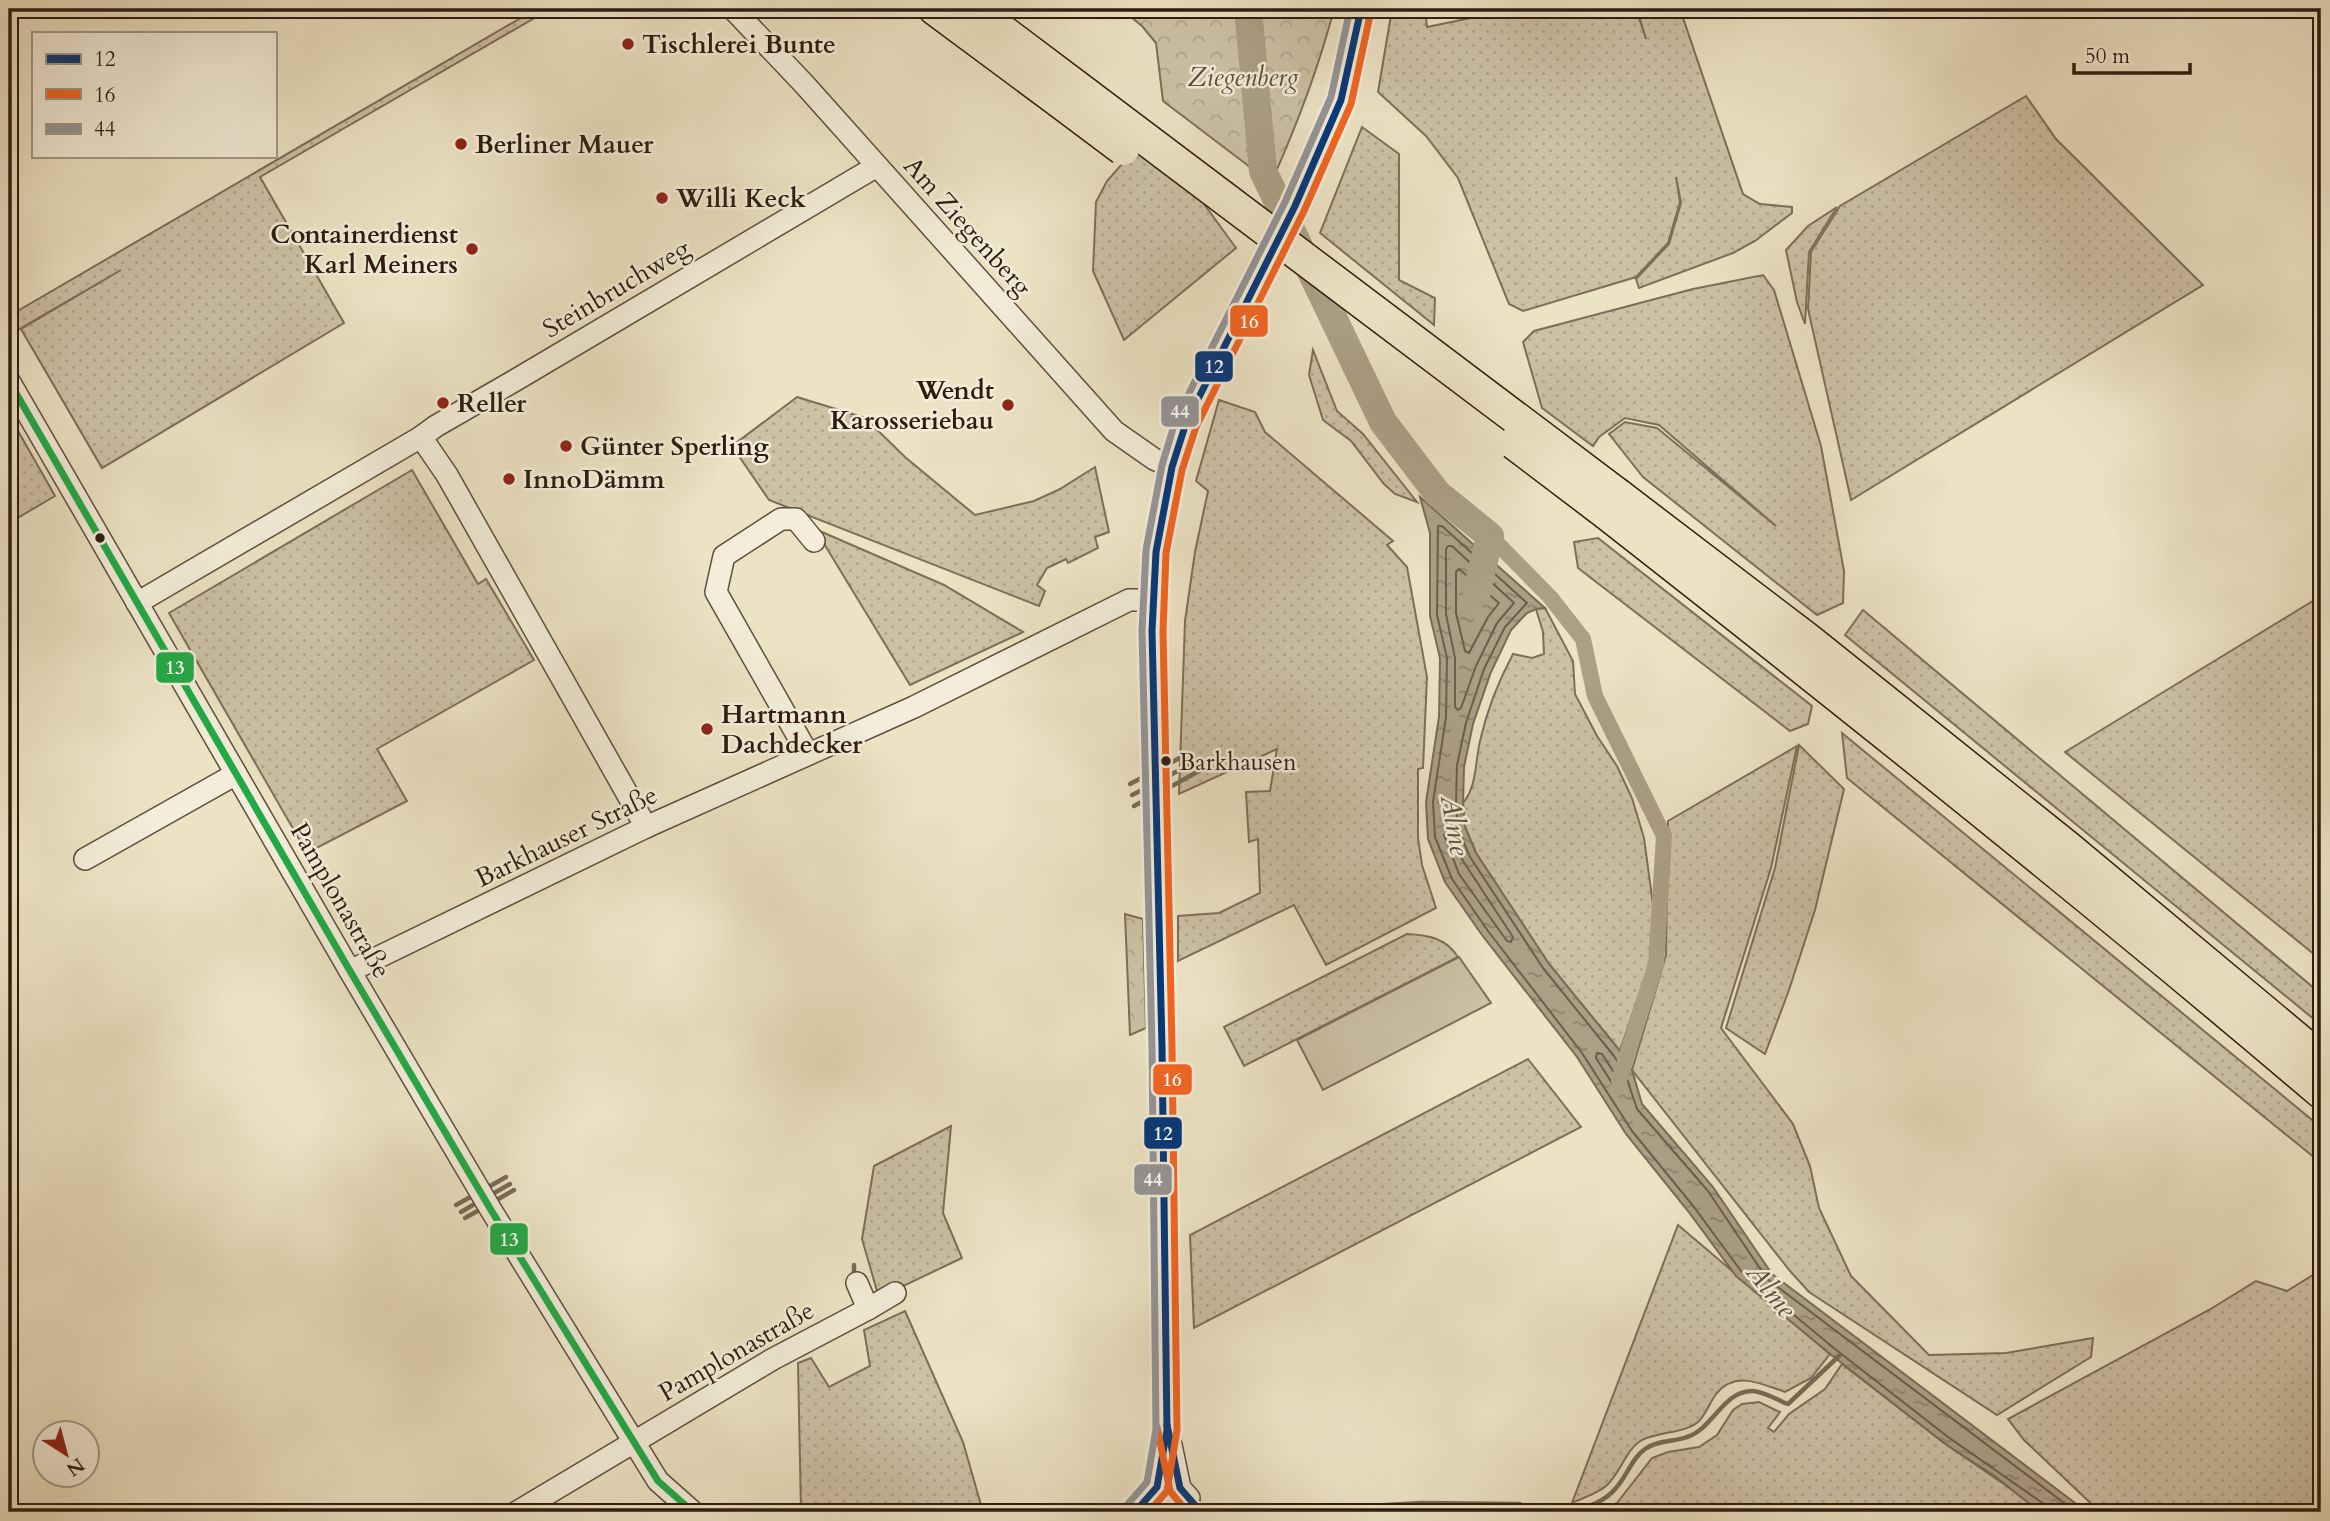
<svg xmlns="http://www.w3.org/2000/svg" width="2330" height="1521" font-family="Cardo,serif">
  <defs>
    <pattern id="grass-dots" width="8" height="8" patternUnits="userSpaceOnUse" patternTransform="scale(1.75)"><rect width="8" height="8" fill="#ccc1a5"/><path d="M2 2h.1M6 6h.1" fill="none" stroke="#b0a58d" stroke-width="1.8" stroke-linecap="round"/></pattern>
    <pattern id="forest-crowns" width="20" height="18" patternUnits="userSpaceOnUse" patternTransform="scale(1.75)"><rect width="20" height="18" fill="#ccc1a5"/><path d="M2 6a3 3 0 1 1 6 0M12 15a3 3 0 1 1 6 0" fill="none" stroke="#b0a58d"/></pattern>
    <pattern id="water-ripples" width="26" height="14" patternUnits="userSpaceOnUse" patternTransform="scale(1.75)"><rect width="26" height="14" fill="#ab9f86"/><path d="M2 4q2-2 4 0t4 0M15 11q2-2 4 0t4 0" fill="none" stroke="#8c816c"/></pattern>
  </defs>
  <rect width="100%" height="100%" fill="#ece3c4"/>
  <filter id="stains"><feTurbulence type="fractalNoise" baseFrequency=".00286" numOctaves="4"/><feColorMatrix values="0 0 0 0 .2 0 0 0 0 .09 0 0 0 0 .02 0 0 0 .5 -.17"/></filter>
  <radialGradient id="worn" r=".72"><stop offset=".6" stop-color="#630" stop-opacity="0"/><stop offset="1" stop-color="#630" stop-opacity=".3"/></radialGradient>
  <g fill="url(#grass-dots)" stroke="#7d6e5a" stroke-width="2">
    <polygon points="536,9 550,9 260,177 344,323 102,468 21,329 121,270 9,335 9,316"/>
    <polygon points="1392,9 1425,9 1427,27 1514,9 1636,9 1646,39 1637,9 1680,9 1743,194 1760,204 1792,207 1792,213 1755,241 1733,253 1639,288 1636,279 1669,244 1681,203 1676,177 1680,202 1668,243 1636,277 1523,311 1509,304 1458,178 1426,136 1378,92"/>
    <polygon points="2026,96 2056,139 2203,285 1851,500 1808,309 1811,252 1840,206"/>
    <polygon points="1362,127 1399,154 1399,280 1435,298 1434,325 1320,233"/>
    <polygon points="1151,131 1236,248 1124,340 1093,271 1096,202 1107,181"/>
    <polygon points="1837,207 1809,252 1805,324 1797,302 1786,250 1808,226"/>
    <polygon points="1763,275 1774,290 1821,446 1844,571 1843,603 1817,615 1643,477 1609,434 1625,422 1657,428 1776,526 1659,425 1625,418 1599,437 1593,446 1542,408 1523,342 1534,331 1693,289"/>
    <polygon points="1313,350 1337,411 1363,434 1417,502 1395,494 1384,484 1351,441 1323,420 1309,375"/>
    <polygon points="797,397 865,418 905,457 975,515 1034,501 1060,489 1095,467 1109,532 1095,537 1098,548 1068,563 1066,559 1047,568 1037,585 1045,591 1039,606 769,500 732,446"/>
    <polygon points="1219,400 1255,412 1265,432 1393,541 1387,545 1407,567 1427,677 1423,768 1418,769 1418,838 1422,865 1436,908 1326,965 1294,905 1178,961 1178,916 1219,913 1260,893 1258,839 1249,842 1246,792 1270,791 1277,749 1179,794 1185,621 1195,552 1208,491 1196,481"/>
    <polygon points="9,415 55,496 9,523"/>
    <polygon points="412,470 478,584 486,579 534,660 377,749 407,801 307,853 169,613"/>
    <polygon points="815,529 944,585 1023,632 910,685"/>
    <polygon points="1598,538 1812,706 1808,724 1790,731 1578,568 1574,542"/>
    <polygon points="2321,596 2321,960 2065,752"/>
    <path d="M1545 608 1573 661 1575 694 1597 736 1617 766 1632 798 1644 838 1654 912 1650 962 1620 1051 1549 964 1476 853 1465 827 1463 803C1477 786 1475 763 1480 741 1487 710 1498 682 1513 654L1532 658 1544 654 1543 632 1536 609Z"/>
    <polygon points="1863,610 2321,994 2321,1025 1845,635"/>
    <polygon points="1842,733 2311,1119 2321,1128 2321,1163 1847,778"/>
    <polygon points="1799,745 1844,789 1815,910 1789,990 1765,1054 1726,1028 1775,868"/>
    <polygon points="1797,746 1771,868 1721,1028 1793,1124 1810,1166 1819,1208 1851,1276 1929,1355 2006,1353 2093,1338 2091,1357 1997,1415 1809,1292 1790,1271 1632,1070 1666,955 1668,821"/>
    <path d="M1407 934C1428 935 1446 938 1458 957L1244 1066 1224 1027Z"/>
    <polygon points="1528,1059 1581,1127 1194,1328 1190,1235"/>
    <polygon points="951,1126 943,1213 962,1258 897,1289 894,1283 877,1291 862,1239 874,1166"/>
    <path d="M1678 1225 1830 1354 1811 1378 1785 1392C1761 1384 1736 1370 1716 1394 1710 1402 1706 1415 1698 1422 1683 1434 1660 1431 1642 1440 1625 1450 1621 1473 1606 1486 1597 1494 1582 1498 1572 1503Z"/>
    <polygon points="2321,1270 2321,1512 2100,1512 2024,1440 2008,1419 2209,1310 2256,1281 2287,1291"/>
    <polygon points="905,1311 963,1442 983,1512 801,1512 798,1363 811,1358 829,1387 870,1366 864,1330"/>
    <polygon points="1842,1364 1944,1443 2045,1512 1598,1512 1617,1503 1652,1458 1668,1452 1699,1447 1717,1435 1733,1410 1742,1404 1759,1402 1780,1412 1768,1428 1774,1432 1789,1414 1825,1389"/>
  </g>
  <g fill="url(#forest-crowns)" stroke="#7d6e5a" stroke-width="2">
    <path d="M1121 9H1334C1318 70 1297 125 1271 183L1163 101 1156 43 1142 26Z"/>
    <polygon points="1125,914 1143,919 1146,1028 1130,1035"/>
  </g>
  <polygon fill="#ccc1a5" stroke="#7d6e5a" stroke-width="2" points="1459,957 1491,1003 1323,1090 1297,1040"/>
  <polygon fill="url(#water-ripples)" stroke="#796b56" stroke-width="2" points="1420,497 1545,608 1536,609 1527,613 1511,630 1491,672 1473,724 1464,767 1463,803 1465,827 1476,853 1549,964 1620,1051 1632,1070 1642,1104 1713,1187 1772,1274 2087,1512 2045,1512 2027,1502 1996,1477 1944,1443 1830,1354 1736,1276 1688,1211 1626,1134 1577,1057 1482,935 1445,882 1428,839 1426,802 1439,717 1440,658 1430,616 1430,533"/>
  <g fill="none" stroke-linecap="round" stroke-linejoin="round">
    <g stroke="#6c5e4a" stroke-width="2">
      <polygon points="1448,546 1452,546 1514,603 1497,623 1476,666 1461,708 1458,710 1455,707 1455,658 1446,614 1446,549"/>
      <polygon points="1459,569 1499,603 1488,617 1469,653 1465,651 1456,613 1456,572"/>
      <polygon points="1447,831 1451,833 1463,861 1513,937 1511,942 1507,941 1459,874 1444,835"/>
      <polygon points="1597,1053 1602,1054 1617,1077 1617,1084 1612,1083 1596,1058"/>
      <polyline points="2047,1512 2044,1504 1948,1437 1835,1349 1741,1271 1694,1207 1632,1131 1582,1053 1488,931 1452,879 1435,837 1433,802 1446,717 1447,658 1437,615 1438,526 1442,526 1527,603 1505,627 1484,669 1466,723 1457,765 1456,803 1458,829 1470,857 1543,968 1614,1056 1625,1073 1637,1109 1708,1191 1767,1279 2076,1512"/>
    </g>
    <g stroke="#796b56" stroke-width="4.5">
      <polyline points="1161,768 1189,753"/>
      <polyline points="1161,780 1194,762"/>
      <polyline points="1130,784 1147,775"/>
      <polyline points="1163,791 1199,771"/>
      <polyline points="1132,795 1150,786"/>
      <polyline points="1134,806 1149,798"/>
      <polyline points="485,1189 506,1177"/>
      <polyline points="489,1196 510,1184"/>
      <polyline points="493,1202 514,1190"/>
      <polyline points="456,1205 474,1195"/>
      <polyline points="461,1212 478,1202"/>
      <polyline points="465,1218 483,1208"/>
      <polyline points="854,1274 854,1265"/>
      <polyline points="1273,1508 1305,1508"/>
      <polyline points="1318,1509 1421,1503 1520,1504"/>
      <path d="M1568 1512C1586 1507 1604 1503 1616 1488 1627 1476 1632 1458 1645 1449 1657 1440 1674 1442 1687 1437 1713 1429 1723 1391 1752 1391 1763 1391 1777 1400 1788 1404L1839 1356"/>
    </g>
    <polyline stroke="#ab9f86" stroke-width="16" points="1490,536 1550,597 1583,639 1595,696 1664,836 1656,964 1619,1080"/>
    <polyline stroke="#ab9f86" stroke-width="28" points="1248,9 1263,171 1383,422 1437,493 1490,536 1477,591"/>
    <g stroke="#5e4e3c" stroke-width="24">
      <g id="minor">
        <polyline points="733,9 805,85 1114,431 1154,459 1172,467"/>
        <polyline points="9,381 350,971 491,1210 658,1481 693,1512"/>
        <polyline points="137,603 421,437"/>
        <polyline points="808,754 716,592 724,556 781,519 796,519 814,541"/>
        <polyline points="646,827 447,475 421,437 436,426 514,381 877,166"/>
        <polyline points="85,859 236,774"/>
        <polyline points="350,971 646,827 914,707 1129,600 1152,600"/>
        <polyline points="868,1309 895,1293"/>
        <polyline points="1171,1445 1180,1488 1189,1498"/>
        <polyline points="517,1512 773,1359 868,1309 857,1283"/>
        <polyline points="1133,1512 1153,1493 1157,1487 1167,1430 1162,1047 1152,631 1156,552 1172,467 1186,423 1295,206 1327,133 1341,100 1361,9"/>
      </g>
    </g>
    <g stroke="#2e1c0f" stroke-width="35">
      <g id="highway">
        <polyline points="935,9 1059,101"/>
        <polyline points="973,9 1074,85"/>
        <polyline points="1618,495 1807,639 2067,847 2321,1059"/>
        <path d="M1601 509C1844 699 2086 892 2321 1092"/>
      </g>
    </g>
    <use href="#minor" stroke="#f3edd9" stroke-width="21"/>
    <use href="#highway" stroke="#ece3c4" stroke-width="32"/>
    <g stroke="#2e1c0f" stroke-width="35" stroke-linecap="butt">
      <g id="highway-bridge">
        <polyline points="1074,85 1618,495"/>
        <polyline points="1059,101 1123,149"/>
        <polyline points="1514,443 1601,509"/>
      </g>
    </g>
    <use href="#highway-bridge" stroke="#ece3c4" stroke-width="32"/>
    <g stroke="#f3edd9" stroke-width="12">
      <g id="bus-1">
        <polyline points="1167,1425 1180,1488 1201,1512"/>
        <polyline points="1135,1512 1157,1487 1167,1430 1162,1047 1152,631 1156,552 1172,467 1186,423 1295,206 1341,100 1361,9"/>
      </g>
    </g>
    <g stroke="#f3edd9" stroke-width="12">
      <g id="bus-2">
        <polyline points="1157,1427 1170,1491 1187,1512"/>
        <polyline points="1149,1512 1167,1491 1177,1430 1172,1047 1163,631 1166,553 1182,470 1196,427 1304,211 1351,104 1371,11"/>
      </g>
    </g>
    <g stroke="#f3edd9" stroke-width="12">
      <polyline id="bus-3" points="1127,1505 1147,1482 1156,1429 1152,1047 1142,631 1146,550 1162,465 1176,419 1285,202 1331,97 1350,9"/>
    </g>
    <g stroke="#f3edd9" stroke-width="12">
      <polyline id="bus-4" points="9,381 350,971 491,1210 658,1481 693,1512"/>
    </g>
    <use href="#bus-1" stroke="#05377b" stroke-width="7"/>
    <use href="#bus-2" stroke="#f26522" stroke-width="7"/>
    <use href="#bus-3" stroke="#949599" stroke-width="7"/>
    <use href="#bus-4" stroke="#21aa47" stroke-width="7"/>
  </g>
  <g fill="#8f2418" stroke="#f3edd9" stroke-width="2.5">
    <circle cx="628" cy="44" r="7"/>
    <circle cx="461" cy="144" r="7"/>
    <circle cx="662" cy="198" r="7"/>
    <circle cx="472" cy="249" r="7"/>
    <circle cx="443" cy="403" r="7"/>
    <circle cx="1008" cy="405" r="7"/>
    <circle cx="566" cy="446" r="7"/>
    <circle cx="509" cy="479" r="7"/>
    <circle cx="707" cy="729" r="7"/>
  </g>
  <g fill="#2e1c0f" stroke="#f3edd9" stroke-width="2.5">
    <circle cx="100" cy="538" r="6"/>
    <circle cx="1166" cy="761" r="6"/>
  </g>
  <g text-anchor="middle" stroke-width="5" stroke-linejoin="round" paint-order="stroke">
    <g font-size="24" fill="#2e1c0f" stroke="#f3edd9" text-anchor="start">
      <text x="1179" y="770">Barkhausen</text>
    </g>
    <g font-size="26" font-weight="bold" fill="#2e1c0f" stroke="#f3edd9" text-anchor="start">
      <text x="642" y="53">Tischlerei Bunte</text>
      <text x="475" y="153">Berliner Mauer</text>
      <text x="676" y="207">Willi Keck</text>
      <text x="458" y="243" text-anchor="end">Containerdienst<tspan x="458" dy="30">Karl Meiners</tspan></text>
      <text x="994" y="399" text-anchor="end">Wendt<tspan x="994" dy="30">Karosseriebau</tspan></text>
      <text x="457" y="412">Reller</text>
      <text x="580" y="455">Günter Sperling</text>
      <text x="523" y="488">InnoDämm</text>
      <text x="721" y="723">Hartmann<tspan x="721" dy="30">Dachdecker</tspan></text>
    </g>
    <g font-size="26" font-style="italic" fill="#5d4e3c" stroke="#f3edd9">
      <text x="1243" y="86">Ziegenberg</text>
    </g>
    <g font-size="26" fill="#2e1c0f" stroke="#f3edd9">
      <text transform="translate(968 226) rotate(48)" y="9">Am Ziegenberg</text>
      <text transform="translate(616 288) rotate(-31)" y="9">Steinbruchweg</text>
      <text transform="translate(566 836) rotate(-26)" y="9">Barkhauser Straße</text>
      <text transform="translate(341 900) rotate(60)" y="9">Pamplonastraße</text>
      <text transform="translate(736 1351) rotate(-30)" y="9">Pamplonastraße</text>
    </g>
    <g font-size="28" font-style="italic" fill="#60503f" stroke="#f3edd9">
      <text transform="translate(1456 825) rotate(80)" y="10">Alme</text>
      <text transform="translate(1772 1290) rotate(51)" y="10">Alme</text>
    </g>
  </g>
  <g stroke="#f3edd9" stroke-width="2.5">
    <rect x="1229" y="304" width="40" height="34" rx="7" fill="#f26522"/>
    <rect x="1194" y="350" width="40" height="33" rx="7" fill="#05377b"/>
    <rect x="1160" y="395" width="40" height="33" rx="7" fill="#949599"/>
    <rect x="155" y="651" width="40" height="33" rx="7" fill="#21aa47"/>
    <rect x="1152" y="1063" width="41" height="33" rx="7" fill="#f26522"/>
    <rect x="1143" y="1116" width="40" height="34" rx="7" fill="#05377b"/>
    <rect x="1133" y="1163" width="40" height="33" rx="7" fill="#949599"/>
    <rect x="489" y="1222" width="40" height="34" rx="7" fill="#21aa47"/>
  </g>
  <g font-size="19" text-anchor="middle" font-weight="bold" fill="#fff">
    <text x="1249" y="328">16</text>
    <text x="1214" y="373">12</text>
    <text x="1180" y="418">44</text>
    <text x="175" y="674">13</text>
    <text x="1172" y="1086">16</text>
    <text x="1163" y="1140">12</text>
    <text x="1153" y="1186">44</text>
    <text x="509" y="1246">13</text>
  </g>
  <rect width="2330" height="1521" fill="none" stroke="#ece3c4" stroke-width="35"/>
  <rect x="10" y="10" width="2309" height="1500" fill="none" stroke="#2e1c0f" stroke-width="3.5"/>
  <rect x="18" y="18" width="2295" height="1486" fill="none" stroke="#2e1c0f" stroke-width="2"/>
  <rect x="32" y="32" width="245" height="126" fill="#f3edd9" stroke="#a49988" stroke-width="2"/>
  <rect x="46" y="54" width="35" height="10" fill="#05377b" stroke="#a49988" stroke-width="2"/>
  <text x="94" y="66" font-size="21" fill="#2e1c0f">12</text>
  <rect x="46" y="89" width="35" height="10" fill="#f26522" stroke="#a49988" stroke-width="2"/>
  <text x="94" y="102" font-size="21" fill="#2e1c0f">16</text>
  <rect x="46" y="124" width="35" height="10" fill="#949599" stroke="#a49988" stroke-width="2"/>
  <text x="94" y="136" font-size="21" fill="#2e1c0f">44</text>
  <g transform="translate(66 1454) rotate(144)"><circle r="33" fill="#f3edd9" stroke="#a49988" stroke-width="2"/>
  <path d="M0-5L12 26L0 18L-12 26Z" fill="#8f2418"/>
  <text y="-10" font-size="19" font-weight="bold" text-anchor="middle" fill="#2e1c0f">N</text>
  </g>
  <path d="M2074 63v10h116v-10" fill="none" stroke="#2e1c0f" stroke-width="3.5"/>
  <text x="2085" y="63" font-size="21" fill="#2e1c0f" stroke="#f3edd9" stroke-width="5" paint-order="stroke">50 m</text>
  <rect width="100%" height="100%" filter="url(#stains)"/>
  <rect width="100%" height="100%" fill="url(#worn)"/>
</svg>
